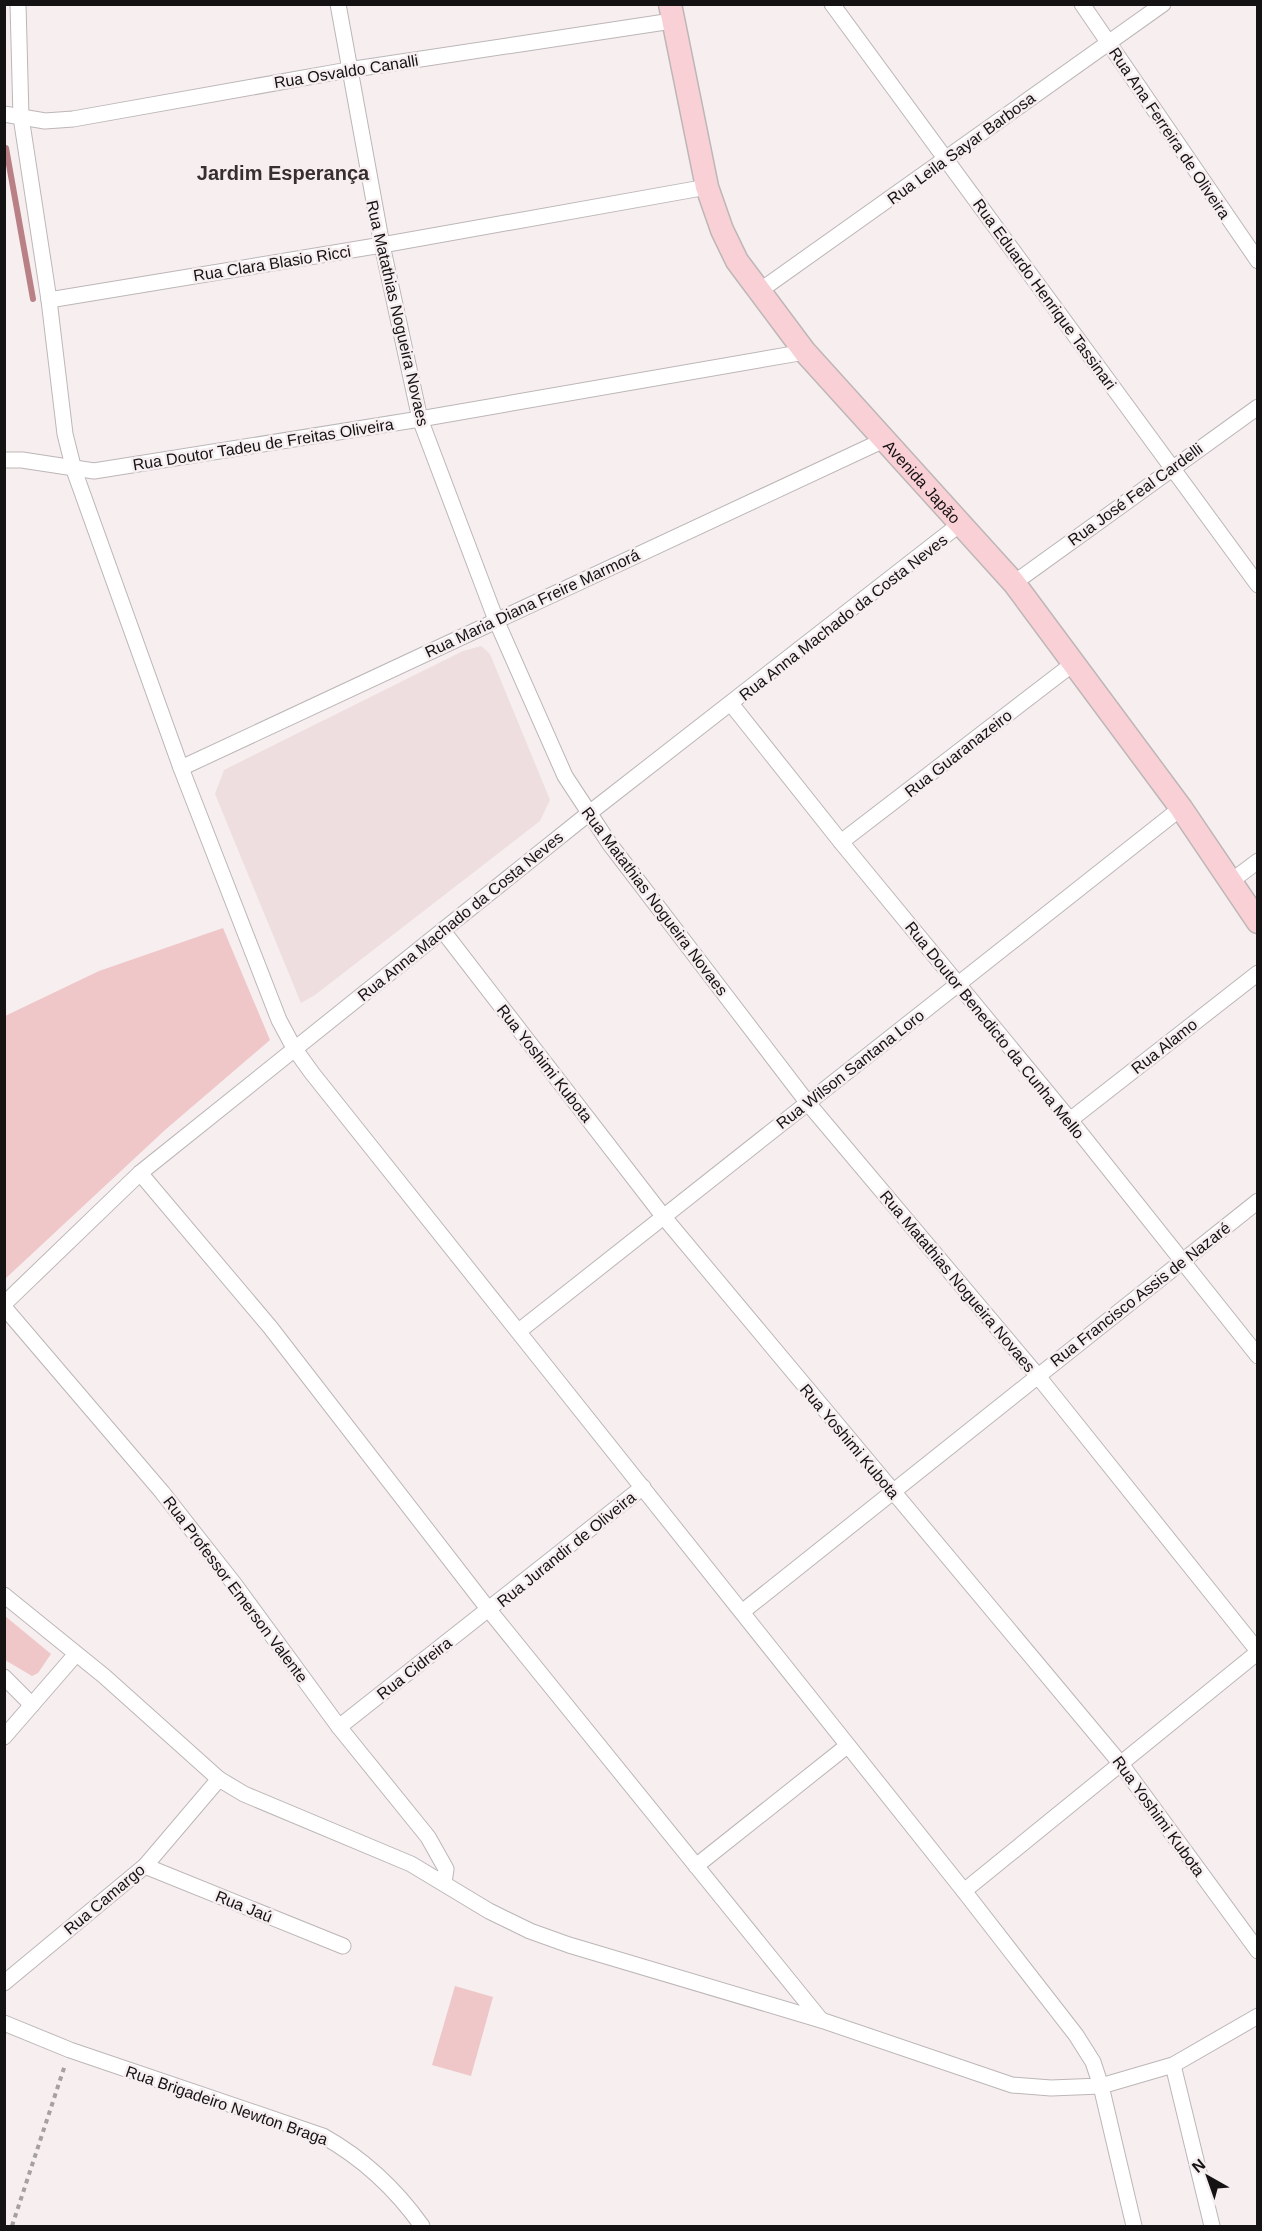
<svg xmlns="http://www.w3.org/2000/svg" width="1262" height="2231" font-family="Arial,sans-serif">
  <rect width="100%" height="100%" fill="#f6eeef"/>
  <polygon fill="#efdedf" points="481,646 490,654 550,800 540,821 315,995 301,1003 215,794 224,770 463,651"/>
  <g fill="#efc7c9">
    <polygon points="223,928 270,1040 165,1130 5,1279 5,1016 99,971"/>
    <polygon points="5,1616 51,1654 38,1673 32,1676 5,1660"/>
    <polygon points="455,1986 493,1997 471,2076 432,2065"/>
  </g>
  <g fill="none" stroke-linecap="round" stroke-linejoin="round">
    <polyline stroke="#b98085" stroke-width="6" points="6,148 33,299"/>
    <g stroke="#bdb6b7" stroke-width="17">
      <g id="street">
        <polyline points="18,4 21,117 49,300 65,434 74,470 181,768 279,1020 294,1048 312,1073 964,1891 1076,2035 1093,2062 1101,2086 1134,2226"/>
        <polyline points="338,4 382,245 420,419 496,620 565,776 609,843 807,1102 1037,1375 1258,1651"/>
        <polyline points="832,4 1258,585"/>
        <polyline points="1082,4 1258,261"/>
        <polyline points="4,114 45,121 73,119 348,70 672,21"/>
        <polyline points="758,292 1163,4"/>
        <polyline points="49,300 382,245 707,187"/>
        <polyline points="4,460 22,460 94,471 420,419 805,352"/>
        <polyline points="1014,583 1258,407"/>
        <polyline points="732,705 841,842 1070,1120 1258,1356"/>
        <polyline points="181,768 884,440"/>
        <polyline points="841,842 1074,663"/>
        <polyline points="1230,882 1258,861"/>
        <polyline points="443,931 663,1216 1121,1764 1258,1951"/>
        <polyline points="1070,1120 1258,973"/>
        <polyline points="140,1173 270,1327 489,1610 821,2020"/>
        <polyline points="4,1304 140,1173 588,814 960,524"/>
        <polyline points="4,1307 162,1492 235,1585 339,1727 428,1837 446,1869 444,1883"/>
        <polyline points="519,1331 1181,808"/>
        <polyline points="4,1595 104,1676 219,1779 244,1794 411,1864 489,1911 530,1931 569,1945 821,2020 1012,2085 1051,2088 1101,2086 1173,2065 1258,2016"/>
        <polyline points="742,1612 1258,1201"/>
        <polyline points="4,1677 32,1705"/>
        <polyline points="339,1727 643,1487"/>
        <polyline points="4,1737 76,1654"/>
        <polyline points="145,1866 343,1946"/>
        <polyline points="696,1866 847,1746"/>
        <polyline points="964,1891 1258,1652"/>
        <polyline points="4,1983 145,1866 219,1779"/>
        <path d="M4 2023 70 2050 323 2136C364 2159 395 2188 422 2226"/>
        <polyline points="1173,2065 1212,2226"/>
      </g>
    </g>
    <g stroke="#bdb6b7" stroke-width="25">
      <g id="secondary">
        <path id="s1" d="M670 4 707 187 722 230 737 261 805 352 1014 583 1181 808 1258 922"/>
      </g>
    </g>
    <polyline stroke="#a6a0a1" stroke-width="4" stroke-dasharray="4.5 4.5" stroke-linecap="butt" points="12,2226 65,2065"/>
    <use href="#street" stroke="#fff" stroke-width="15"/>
    <use href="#secondary" stroke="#f9d0d6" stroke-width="22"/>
  </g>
  <g text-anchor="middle" stroke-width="5" stroke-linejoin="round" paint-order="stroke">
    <g font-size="16" fill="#151213" stroke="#f6eeef">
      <text transform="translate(346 71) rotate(-9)" y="6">Rua Osvaldo Canalli</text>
      <text transform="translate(1170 133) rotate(56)" y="6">Rua Ana Ferreira de Oliveira</text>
      <text transform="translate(961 148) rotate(-36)" y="6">Rua Leila Sayar Barbosa</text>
      <text transform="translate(272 263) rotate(-9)" y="6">Rua Clara Blasio Ricci</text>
      <text transform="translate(1045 294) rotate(54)" y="6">Rua Eduardo Henrique Tassinari</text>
      <text transform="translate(398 313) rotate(77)" y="6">Rua Matathias Nogueira Novaes</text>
      <text transform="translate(263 444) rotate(-9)" y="6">Rua Doutor Tadeu de Freitas Oliveira</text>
      <text dy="6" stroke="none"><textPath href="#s1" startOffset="555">Avenida Japão</textPath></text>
      <text transform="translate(1135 494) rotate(-36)" y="6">Rua José Feal Cardelli</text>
      <text transform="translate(532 603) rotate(-25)" y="6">Rua Maria Diana Freire Marmorá</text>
      <text transform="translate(843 617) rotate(-38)" y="6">Rua Anna Machado da Costa Neves</text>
      <text transform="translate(958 753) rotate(-38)" y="6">Rua Guaranazeiro</text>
      <text transform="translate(655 901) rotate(53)" y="6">Rua Matathias Nogueira Novaes</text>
      <text transform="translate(460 916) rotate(-39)" y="6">Rua Anna Machado da Costa Neves</text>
      <text transform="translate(995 1030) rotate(51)" y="6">Rua Doutor Benedicto da Cunha Mello</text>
      <text transform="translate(1164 1046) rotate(-38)" y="6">Rua Alamo</text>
      <text transform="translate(545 1063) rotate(52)" y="6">Rua Yoshimi Kubota</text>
      <text transform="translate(850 1069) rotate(-38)" y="6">Rua Wilson Santana Loro</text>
      <text transform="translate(958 1281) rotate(50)" y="6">Rua Matathias Nogueira Novaes</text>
      <text transform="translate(1140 1294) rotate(-38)" y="6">Rua Francisco Assis de Nazaré</text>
      <text transform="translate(850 1441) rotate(50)" y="6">Rua Yoshimi Kubota</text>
      <text transform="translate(566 1549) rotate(-39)" y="6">Rua Jurandir de Oliveira</text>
      <text transform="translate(236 1589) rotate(53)" y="6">Rua Professor Emerson Valente</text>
      <text transform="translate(414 1668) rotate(-38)" y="6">Rua Cidreira</text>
      <text transform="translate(1159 1816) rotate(54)" y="6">Rua Yoshimi Kubota</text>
      <text transform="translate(104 1899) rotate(-40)" y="6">Rua Camargo</text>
      <text transform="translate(244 1906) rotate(22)" y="6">Rua Jaú</text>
      <text transform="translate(227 2105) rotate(19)" y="6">Rua Brigadeiro Newton Braga</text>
    </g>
    <g font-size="20" font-weight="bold" fill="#352f30" stroke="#f6eeef">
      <text x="283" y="180">Jardim Esperança</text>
    </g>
  </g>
  <rect width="1262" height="2231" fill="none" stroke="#151213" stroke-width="12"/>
  <g transform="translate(1208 2177) rotate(320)" stroke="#f6eeef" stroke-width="4.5" paint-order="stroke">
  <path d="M0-4.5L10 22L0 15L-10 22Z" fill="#151213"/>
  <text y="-9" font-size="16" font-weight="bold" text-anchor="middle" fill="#151213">N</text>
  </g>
</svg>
